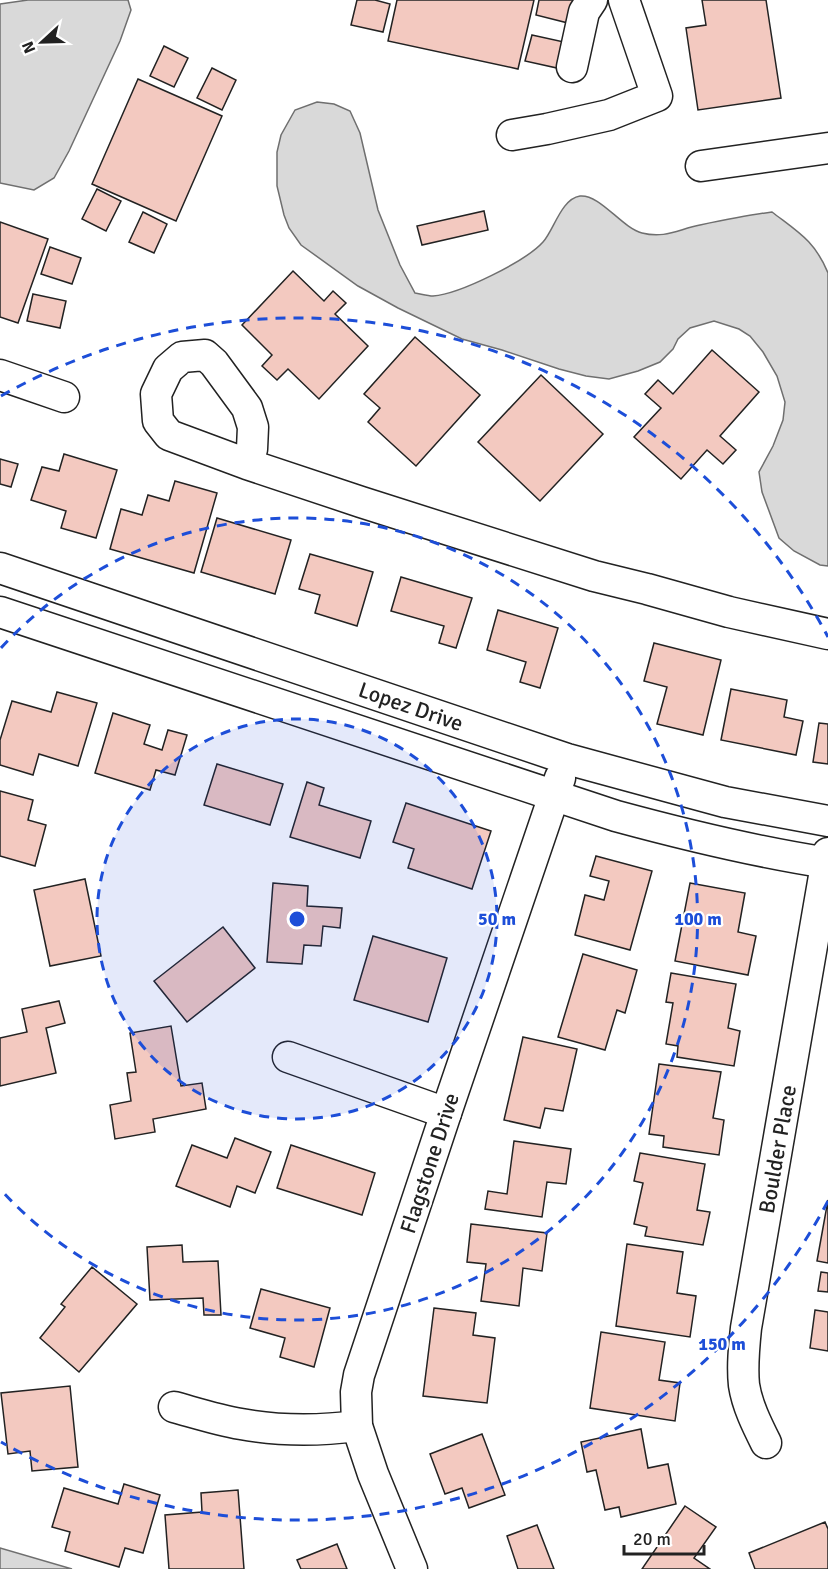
<svg xmlns="http://www.w3.org/2000/svg" width="828" height="1569" font-family="Signika,sans-serif">
  <rect width="100%" height="100%" fill="#fff"/>
  <g fill="#d9d9d9" stroke="#6f6f6f" stroke-width="1.5">
    <polygon points="28,0 128,0 131,10 120,41 69,151 54,178 34,190 0,183 0,4"/>
    <path d="M317 102 334 104 350 111 360 133 378 210 400 265 415 293C421 294 428 296 433 296 460 294 526 261 543 242 554 230 561 199 580 196 600 194 622 228 642 233 665 239 679 229 700 225 724 220 748 215 772 212 798 232 815 241 828 273V566L820 565 794 551 779 538 762 492 759 472 773 446 783 420 785 402 777 376 763 352 750 336 739 329 714 321 690 328 678 339 673 349 660 362 638 371 609 379 586 376 559 369 502 350 462 339 398 308 358 286 301 245 289 228 284 215 277 186V152L281 135 295 110Z"/>
    <polygon points="0,1548 72,1569 0,1569"/>
  </g>
  <g fill="#f3c9c0" stroke="#222" stroke-width="1.5">
    <polygon points="357,0 375,0 390,4 383,32 351,25"/>
    <polygon points="397,0 534,0 518,69 388,41"/>
    <polygon points="539,0 574,0 568,23 536,15"/>
    <polygon points="702,0 766,0 781,98 698,110 686,28 706,25"/>
    <polygon points="532,35 564,42 557,68 525,61"/>
    <polygon points="164,46 188,58 174,87 150,76"/>
    <polygon points="212,68 236,80 222,110 197,98"/>
    <polygon points="138,79 222,116 176,221 92,184"/>
    <polygon points="97,189 121,201 106,231 82,219"/>
    <polygon points="484,211 488,230 422,245 417,226"/>
    <polygon points="143,212 167,224 154,253 129,242"/>
    <polygon points="0,222 48,239 18,323 0,317"/>
    <polygon points="50,247 81,258 72,284 41,274"/>
    <polygon points="293,271 324,301 333,291 346,303 335,314 368,346 319,399 288,369 277,380 262,366 272,355 242,325"/>
    <polygon points="33,294 66,301 60,328 27,321"/>
    <polygon points="415,337 480,395 416,466 368,422 380,408 364,394"/>
    <polygon points="712,350 759,392 720,436 736,450 723,464 707,450 681,479 634,437 661,408 645,394 658,380 673,394"/>
    <polygon points="541,375 603,434 540,501 478,442"/>
    <polygon points="64,454 117,470 96,538 61,528 66,511 31,500 42,467 59,471"/>
    <polygon points="0,459 18,464 11,487 0,484"/>
    <polygon points="175,481 217,493 194,573 110,549 121,509 142,515 148,495 169,501"/>
    <polygon points="217,518 291,540 275,594 201,572"/>
    <polygon points="310,554 373,572 357,626 315,613 320,595 299,589"/>
    <polygon points="401,577 472,598 456,648 439,643 444,626 391,611"/>
    <polygon points="498,610 558,628 540,688 520,682 526,662 487,650"/>
    <polygon points="654,643 721,660 703,735 657,724 667,687 644,681"/>
    <polygon points="731,689 787,700 784,717 803,721 796,755 721,740"/>
    <polygon points="57,692 97,703 78,766 39,754 33,775 0,765 0,740 12,701 51,712"/>
    <polygon points="113,713 150,725 144,744 162,750 168,730 187,735 175,775 156,770 150,790 95,773"/>
    <polygon points="819,723 828,724 828,764 813,762"/>
    <polygon points="217,764 283,784 270,825 204,805"/>
    <polygon points="307,782 324,788 319,805 371,821 360,858 290,837"/>
    <polygon points="0,791 33,800 28,820 46,825 35,866 0,856"/>
    <polygon points="406,803 491,831 472,889 408,868 414,849 393,842"/>
    <polygon points="596,856 652,871 630,950 575,935 585,895 604,900 609,881 590,876"/>
    <polygon points="85,879 101,956 50,966 34,890"/>
    <polygon points="273,883 308,886 307,906 342,908 340,928 323,926 321,946 304,945 302,964 267,962"/>
    <polygon points="690,883 745,893 738,932 756,936 748,975 675,961"/>
    <polygon points="223,927 255,968 187,1022 154,981"/>
    <polygon points="373,936 447,958 428,1022 354,1000"/>
    <polygon points="583,954 637,970 625,1013 617,1010 605,1050 558,1037"/>
    <polygon points="671,973 736,984 728,1028 740,1031 734,1066 677,1057 678,1046 666,1044 673,1003 666,1002"/>
    <polygon points="59,1001 65,1023 46,1028 56,1073 0,1086 0,1038 27,1032 22,1009"/>
    <polygon points="171,1026 181,1086 202,1083 206,1109 153,1119 155,1132 115,1139 110,1105 131,1101 127,1073 136,1072 130,1033"/>
    <polygon points="523,1037 577,1049 563,1111 545,1108 540,1128 504,1120"/>
    <polygon points="659,1064 721,1072 713,1118 724,1120 719,1155 663,1147 664,1136 649,1134"/>
    <polygon points="235,1138 271,1152 255,1193 237,1186 230,1207 176,1186 192,1145 227,1158"/>
    <polygon points="514,1141 571,1149 566,1184 547,1182 542,1217 485,1209 488,1191 507,1194"/>
    <polygon points="291,1145 375,1173 362,1215 277,1188"/>
    <polygon points="640,1153 705,1164 697,1210 710,1212 703,1245 645,1236 647,1227 634,1224 643,1183 634,1181"/>
    <polygon points="828,1200 828,1263 817,1261"/>
    <polygon points="471,1224 547,1233 542,1271 523,1268 519,1306 481,1301 486,1264 467,1262"/>
    <polygon points="627,1244 683,1252 677,1293 696,1296 690,1337 616,1326"/>
    <polygon points="182,1245 183,1262 218,1261 221,1315 204,1315 203,1298 150,1300 147,1247"/>
    <polygon points="92,1267 137,1304 79,1372 40,1338 65,1307 61,1304"/>
    <polygon points="821,1272 828,1273 828,1292 818,1291"/>
    <polygon points="261,1289 330,1308 314,1367 280,1357 285,1338 250,1328"/>
    <polygon points="434,1308 476,1313 473,1335 495,1338 487,1403 423,1396"/>
    <polygon points="815,1310 828,1312 828,1351 810,1348"/>
    <polygon points="601,1332 665,1342 659,1380 680,1383 675,1421 590,1408"/>
    <polygon points="70,1386 78,1467 32,1471 30,1451 8,1454 1,1393"/>
    <polygon points="641,1429 648,1468 668,1464 676,1504 621,1517 619,1507 605,1510 596,1470 587,1472 581,1442"/>
    <polygon points="482,1434 505,1495 469,1508 462,1488 445,1494 430,1454"/>
    <polygon points="124,1484 160,1495 143,1553 125,1548 119,1567 65,1551 70,1532 52,1527 64,1488 118,1504"/>
    <polygon points="238,1490 244,1569 169,1569 165,1515 202,1512 201,1493"/>
    <polygon points="685,1506 716,1527 694,1558 710,1569 642,1569"/>
    <polygon points="825,1522 828,1529 828,1569 755,1569 749,1553"/>
    <polygon points="537,1525 554,1569 518,1569 507,1536"/>
    <polygon points="337,1544 347,1569 301,1569 297,1560"/>
  </g>
  <g fill="none" stroke-linecap="round" stroke-linejoin="round">
    <g stroke="#222" stroke-width="33">
      <g id="minor">
        <polyline points="572,67 584,12 592,0"/>
        <polyline points="512,135 547,129 609,115 657,96 624,0"/>
        <polyline points="701,166 828,148"/>
        <polyline points="0,375 64,397"/>
        <polyline points="247,464 252,449 253,427 247,408 214,363 205,355 182,357 168,369 156,394 158,421 169,435 247,464 361,502 594,576 647,589 729,612 828,634"/>
        <polyline points="0,568 567,759 725,802 828,821"/>
        <path d="M0 612 616 816C686 835 756 852 828 863"/>
        <polyline points="288,1057 446,1113"/>
        <path d="M174 1407C196 1413 218 1420 241 1424 279 1431 318 1431 357 1426"/>
        <path d="M766 1443C757 1425 747 1405 744 1385 742 1366 744 1347 746 1328L828 853"/>
        <polyline points="412,1569 373,1474 357,1426 356,1392 359,1375 446,1113 560,778"/>
      </g>
    </g>
    <use href="#minor" stroke="#fff" stroke-width="30"/>
  </g>
  <circle cx="297" cy="919" r="200" fill="#1d4ed8" fill-opacity=".12"/>
  <g fill="none" stroke="#1d4ed8" stroke-width="3" stroke-dasharray="10 8">
    <circle cx="297" cy="919" r="200"/>
    <path d="M1 648A401 401 0 1 1 1 1190"/>
    <path d="M828 1201A601 601 0 0 1 1 1442M1 396A601 601 0 0 1 828 637"/>
  </g>
  <g text-anchor="middle" stroke-width="4.5" stroke-linejoin="round" paint-order="stroke">
    <g font-size="22" fill="#222" stroke="#fff">
      <text transform="translate(411 706) rotate(19)" y="8">Lopez Drive</text>
      <text transform="translate(777 1149) rotate(-80)" y="8">Boulder Place</text>
      <text transform="translate(429 1163) rotate(-72)" y="8">Flagstone Drive</text>
    </g>
  </g>
  <circle cx="297" cy="919" r="9" fill="#1d4ed8" stroke="#fff" stroke-width="3"/>
  <g font-size="18" text-anchor="middle" font-weight="bold" fill="#1d4ed8" stroke="#fff" stroke-width="4.5" stroke-linejoin="round" paint-order="stroke">
    <text x="497" y="925">50 m</text>
    <text x="698" y="925">100 m</text>
    <text x="722" y="1350">150 m</text>
  </g>
  <g transform="translate(42 42) rotate(248)" stroke="#ffffff" stroke-width="4.5" paint-order="stroke">
  <path d="M0-4.5L10 22L0 15L-10 22Z" fill="#222222"/>
  <text y="-9" font-size="16" font-weight="bold" text-anchor="middle" fill="#222222">N</text>
  </g>
  <path d="M624 1545v9h80v-9" fill="none" stroke="#222222" stroke-width="3"/>
  <text x="633" y="1545" font-size="18" fill="#222222" stroke="#ffffff" stroke-width="4.5" paint-order="stroke">20 m</text>
</svg>
